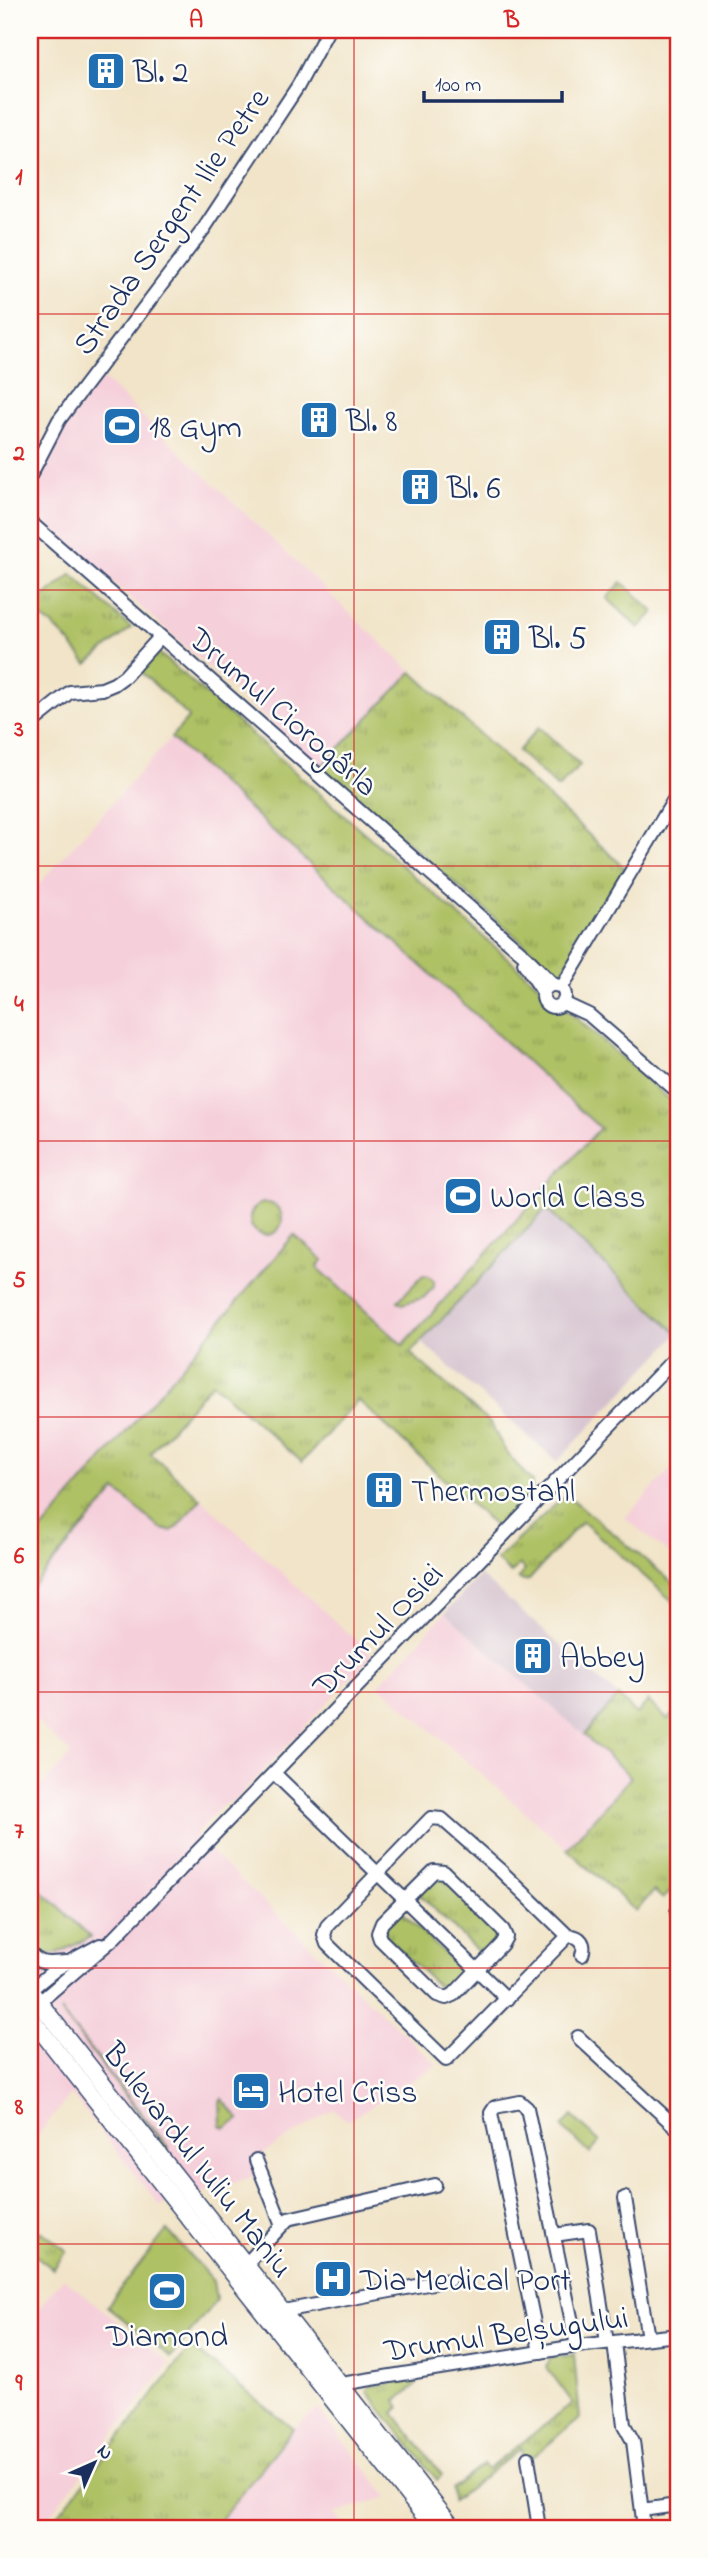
<svg xmlns="http://www.w3.org/2000/svg" width="708" height="2558" font-family="'Indie Flower',sans-serif">
  <defs>
    <pattern id="grass-tufts" width="24" height="20" patternUnits="userSpaceOnUse" patternTransform="scale(1.75)"><rect width="24" height="20" fill="#afc165"/><path d="M3 7l-1-3M5 7V3M7 7l1-3M15 17l-1-3M17 17v-4M19 17l1-3" fill="none" stroke="#8e9d56"/></pattern>
  </defs>
  <rect width="100%" height="100%" fill="#fdfcf7"/>
  <filter id="ink" filterUnits="userSpaceOnUse"><feTurbulence type="fractalNoise" baseFrequency=".0143" numOctaves="2"/><feDisplacementMap in="SourceGraphic" scale="14" xChannelSelector="R" yChannelSelector="G"/><feConvolveMatrix kernelMatrix="1 2 1 2 8 2 1 2 1" color-interpolation-filters="sRGB"/></filter>
  <filter id="wash" filterUnits="userSpaceOnUse"><feTurbulence type="fractalNoise" baseFrequency=".00686" numOctaves="4" result="noise"/><feDisplacementMap in="SourceGraphic" scale="28" xChannelSelector="R" yChannelSelector="G"/><feGaussianBlur stdDeviation="1.57" result="paint"/><feColorMatrix in="noise" values="0 0 0 0 0 0 0 0 0 0 0 0 0 0 0 0 0 1.4 0 .05"/><feComposite in="paint" operator="in"/></filter>
  <g filter="url(#wash)">
    <rect width="100%" height="100%" fill="#f1e4c8"/>
    <g fill="#f5cfda">
      <polygon points="102,378 412,672 321,767 30,509 30,497 41,466 61,431"/>
      <polygon points="171,738 600,1128 403,1345 317,1267 322,1260 294,1235 30,1544 30,894"/>
      <polygon points="678,1462 678,1561 625,1518"/>
      <polygon points="116,1489 161,1529 176,1528 201,1499 372,1655 238,1798 221,1806 194,1836 437,2065 347,2121 334,2109 258,2157 265,2173 160,2206 71,2094 30,2145 30,1946 36,1954 56,1954 91,1937 30,1880 30,1798 71,1754 30,1715 30,1589"/>
      <polygon points="445,1613 631,1776 567,1849 379,1685"/>
      <polygon points="63,2278 170,2363 39,2528 30,2528 30,2320"/>
      <polygon points="318,2409 388,2497 334,2514 345,2528 214,2528 293,2429"/>
    </g>
    <g fill="#d1bdcb">
      <polygon points="546,1209 678,1334 557,1462 421,1342"/>
      <polygon points="480,1575 618,1696 584,1735 445,1613"/>
    </g>
    <g fill="url(#grass-tufts)" stroke="#657862" stroke-width="2">
      <path d="M72 574 131 628 87 664C72 646 54 619 30 614V608Z"/>
      <polygon points="622,582 654,612 639,628 607,598"/>
      <polygon points="153,648 678,1107 678,1334 546,1209 410,1353 490,1423 506,1452 532,1482 532,1496 500,1531 358,1400 302,1462 212,1383 150,1453 201,1499 176,1528 171,1531 161,1529 116,1490 30,1589 30,1544 294,1235 323,1260 317,1267 403,1345 600,1128 171,738 189,717 136,667"/>
      <polygon points="412,672 625,868 560,975 321,767"/>
      <polygon points="539,727 580,765 558,788 518,751"/>
      <circle cx="266" cy="1219" r="16"/>
      <polygon points="423,1275 429,1276 434,1281 434,1287 423,1298 402,1304 398,1301"/>
      <polygon points="562,1498 573,1500 678,1587 678,1606 582,1521 529,1580 523,1581 518,1578 525,1570 519,1564 511,1573 496,1560"/>
      <polygon points="618,1696 637,1714 648,1701 668,1720 678,1709 678,1885 663,1899 654,1891 636,1911 567,1849 631,1777 584,1735"/>
      <polygon points="441,1877 499,1933 500,1936 484,1958 417,1892 431,1878"/>
      <polygon points="30,1880 91,1937 56,1954 36,1954 30,1946"/>
      <polygon points="399,1910 467,1975 448,1992 443,1991 384,1935 384,1927"/>
      <polygon points="60,2011 169,2148 168,2150 167,2150"/>
      <polygon points="222,2099 240,2119 225,2128 221,2126 220,2102"/>
      <polygon points="41,2231 67,2251 53,2269 30,2251 30,2246"/>
      <polygon points="191,2347 293,2429 214,2528 48,2528"/>
      <polygon points="574,2355 580,2418 534,2456 521,2457 521,2448 453,2501 452,2489 483,2465 487,2470 573,2403 546,2366 551,2358"/>
      <polygon points="416,2379 417,2384 396,2401 400,2407 394,2413 442,2475 437,2480 367,2391 371,2386"/>
    </g>
    <g fill="#afc165" stroke="#657862" stroke-width="2">
      <polygon points="572,2116 600,2142 590,2153 562,2127"/>
      <polygon points="167,2230 213,2281 216,2300 171,2357 107,2306"/>
    </g>
  </g>
  <g filter="url(#ink)">
    <g fill="none" stroke-linecap="round" stroke-linejoin="round">
      <g stroke="#3b4a6e" stroke-width="16">
        <g id="minor">
          <polyline points="30,476 59,420 203,230 298,86 328,30"/>
          <polyline points="30,522 526,957 553,984"/>
          <polyline points="30,724 70,692 102,689 114,684 125,676 160,637"/>
          <polyline points="524,963 543,992"/>
          <circle cx="554" cy="996" r="11"/>
          <polyline points="562,987 678,793"/>
          <polyline points="563,1003 589,1015 678,1092"/>
          <polyline points="274,1773 507,1999"/>
          <polygon points="434,1871 444,1872 503,1930 506,1937 502,1944 453,1995 446,1998 437,1995 380,1939 378,1933 382,1923"/>
          <polyline points="677,1912 678,1913"/>
          <path d="M568 1936 501 1871 442 1819 431 1818 327 1926 324 1935 327 1944 446 2060 568 1936C581 1935 586 1944 582 1955"/>
          <path d="M30 1953C40 1966 50 1963 65 1962"/>
          <polyline points="30,1990 56,1969 100,1945"/>
          <polyline points="30,2010 113,1939 678,1355"/>
          <polyline points="578,2037 678,2129"/>
          <polyline points="256,2160 282,2225"/>
          <polyline points="625,2198 648,2338"/>
          <polyline points="554,2235 589,2230 607,2342"/>
          <polyline points="246,2264 288,2219 435,2185"/>
          <polyline points="283,2311 449,2280"/>
          <polyline points="614,2342 624,2425 633,2441 644,2528"/>
          <polyline points="540,2352 491,2113 495,2107 520,2102 527,2108 577,2346"/>
          <polyline points="341,2384 577,2346 678,2335"/>
          <polyline points="528,2458 539,2528"/>
          <polyline points="642,2510 677,2505 678,2515"/>
        </g>
      </g>
      <g stroke="#3b4a6e" stroke-width="19">
        <g id="major">
          <polyline points="30,1991 453,2528"/>
          <polyline points="30,2017 434,2528"/>
        </g>
      </g>
      <use href="#minor" stroke="#fff" stroke-width="12"/>
      <use href="#major" stroke="#fff" stroke-width="16"/>
    </g>
  </g>
  <path fill="none" stroke="#d62828" stroke-width="2" stroke-opacity="0.55" d="M354 30V2528M30 314H678M30 590H678M30 866H678M30 1141H678M30 1417H678M30 1692H678M30 1968H678M30 2244H678"/>
  <defs>
    <g id="building-square" transform="scale(2.0125)"><rect x="-9" y="-9" width="18" height="18" rx="4" fill="#1f6fb2" stroke="#fdfcf7"/><path d="M-4-6H4V6H1V3H-1V6H-4ZM-2.5-4.3h1.7v1.8h-1.7ZM.8-4.3h1.7v1.8H.8ZM-2.5-1h1.7V.8h-1.7ZM.8-1h1.7V.8H.8Z" fill="#fff"/></g>
    <g id="stadium-square" transform="scale(2.0125)"><rect x="-9" y="-9" width="18" height="18" rx="4" fill="#1f6fb2" stroke="#fdfcf7"/><path d="M0-5a6.5 5 0 1 0 0 10a6.5 5 0 1 0 0-10ZM-3.5-1.8h7v3.6h-7Z" fill="#fff"/></g>
    <g id="hotel-square" transform="scale(2.0125)"><rect x="-9" y="-9" width="18" height="18" rx="4" fill="#1f6fb2" stroke="#fdfcf7"/><path d="M-6-4.5h1.5V1H6V5H4.5V3h-9V5H-6ZM-4 0a1.8 1.8 0 1 1 3.6 0ZM.5 0V-2.5h3Q6-2.5 6 0Z" fill="#fff"/></g>
    <g id="hospital-square" transform="scale(2.0125)"><rect x="-9" y="-9" width="18" height="18" rx="4" fill="#1f6fb2" stroke="#fdfcf7"/><path d="M-5-5h3v3.5h4V-5h3V5h-3V1.5h-4V5h-3Z" fill="#fff"/></g>
  </defs>
  <g fill-rule="evenodd">
    <use href="#building-square" x="106" y="71"/>
    <use href="#building-square" x="319" y="420"/>
    <use href="#stadium-square" x="122" y="426"/>
    <use href="#building-square" x="420" y="487"/>
    <use href="#building-square" x="502" y="637"/>
    <use href="#stadium-square" x="463" y="1196"/>
    <use href="#building-square" x="384" y="1490"/>
    <use href="#building-square" x="533" y="1656"/>
    <use href="#hotel-square" x="251" y="2091"/>
    <use href="#hospital-square" x="333" y="2279"/>
    <use href="#stadium-square" x="167" y="2291"/>
  </g>
  <g text-anchor="middle" stroke-width="5" stroke-linejoin="round" paint-order="stroke">
    <g font-size="32" fill="#1b2f5e" stroke="#fdfcf7" text-anchor="start">
      <text x="133" y="82">Bl. 2</text>
      <text x="346" y="431">Bl. 8</text>
      <text x="149" y="437">18 Gym</text>
      <text x="447" y="498">Bl. 6</text>
      <text x="529" y="648">Bl. 5</text>
      <text x="490" y="1207">World Class</text>
      <text x="411" y="1501">Thermostahl</text>
      <text x="560" y="1667">Abbey</text>
      <text x="278" y="2102">Hotel Criss</text>
      <text x="360" y="2290">Dia Medical Port</text>
      <text x="167" y="2346" text-anchor="middle">Diamond</text>
    </g>
    <g font-size="32" fill="#1b2f5e" stroke="#fdfcf7">
      <text transform="translate(170 221) rotate(-55)" y="11">Strada Sergent Ilie Petre</text>
      <text transform="translate(284 711) rotate(41)" y="11">Drumul Ciorogârla</text>
      <text transform="translate(377 1629) rotate(-46)" y="11">Drumul Osiei</text>
      <text transform="translate(199 2159) rotate(52)" y="11">Bulevardul Iuliu Maniu</text>
      <text transform="translate(506 2333) rotate(-8)" y="11">Drumul Belșugului</text>
    </g>
  </g>
  <rect width="708" height="2558" fill="none" stroke="#fdfcf7" stroke-width="77"/>
  <g transform="translate(94 2463) rotate(45)" stroke="#fdfcf7" stroke-width="5" paint-order="stroke">
  <path d="M0-5L12 26L0 18L-12 26Z" fill="#1b2f5e"/>
  <text y="-10" font-size="19" font-weight="bold" text-anchor="middle" fill="#1b2f5e">N</text>
  </g>
  <path d="M424 91v10h138v-10" fill="none" stroke="#1b2f5e" stroke-width="3.5"/>
  <text x="435" y="91" font-size="21" fill="#1b2f5e" stroke="#fdfcf7" stroke-width="5" paint-order="stroke">100 m</text>
  <rect x="38" y="38" width="632" height="2482" fill="none" stroke="#d62828" stroke-width="2.5"/>
  <g font-size="23" text-anchor="middle" font-weight="bold" fill="#d62828">
    <text x="196" y="27">A</text>
    <text x="512" y="27">B</text>
    <text x="19" y="184">1</text>
    <text x="19" y="460">2</text>
    <text x="19" y="736">3</text>
    <text x="19" y="1011">4</text>
    <text x="19" y="1287">5</text>
    <text x="19" y="1563">6</text>
    <text x="19" y="1838">7</text>
    <text x="19" y="2114">8</text>
    <text x="19" y="2390">9</text>
  </g>
</svg>
